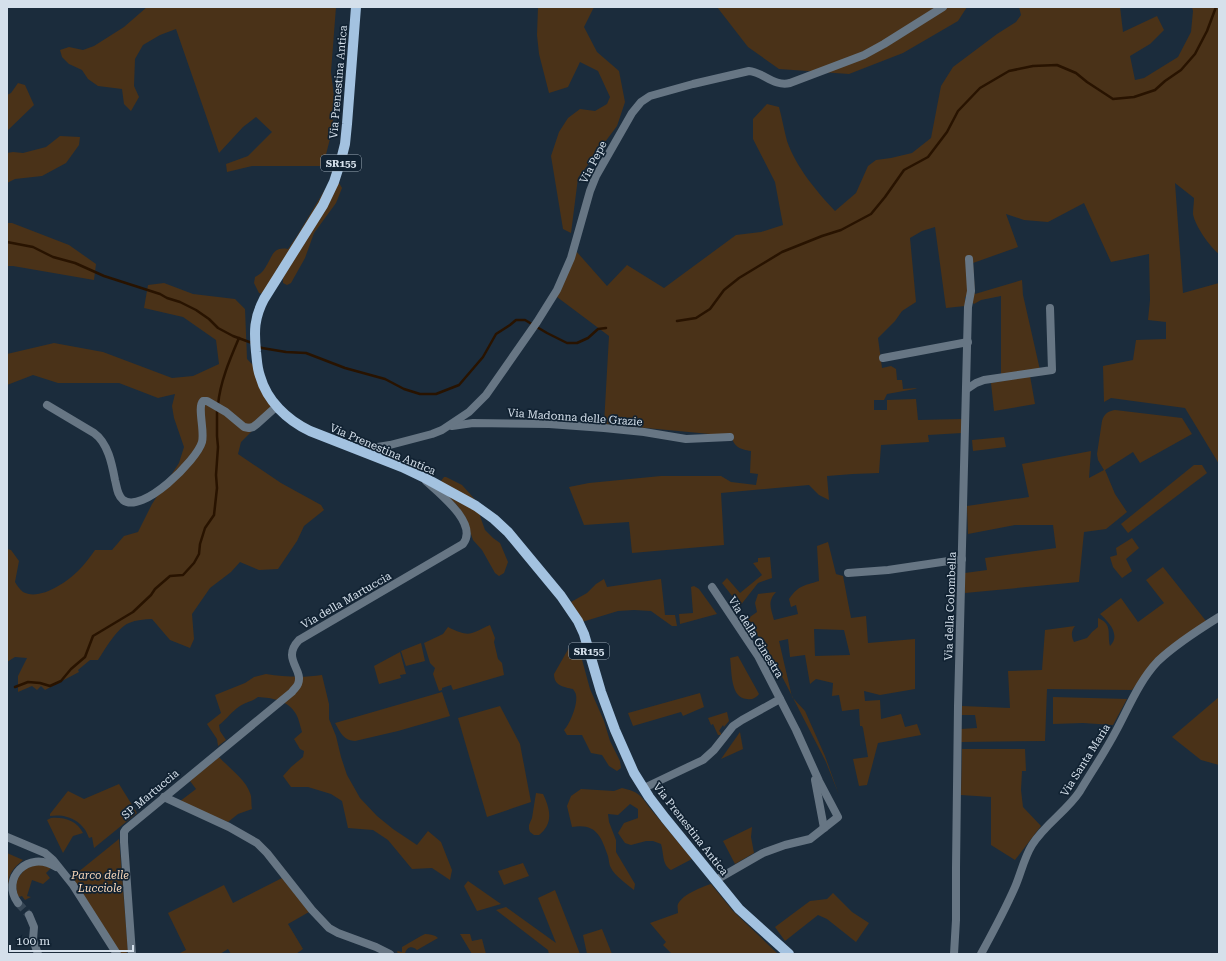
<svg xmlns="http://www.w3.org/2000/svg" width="1226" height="961" font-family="'Roboto Serif',serif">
  <rect width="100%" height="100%" fill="#1b2c3c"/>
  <g fill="#4a3218" fill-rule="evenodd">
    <polygon points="147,7 336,7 331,72 335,106 331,135 323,166 252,166 227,172 226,164 248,156 272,132 256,117 243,127 219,153 176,29 160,35 143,45 135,59 134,86 139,97 131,111 124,104 122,89 98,86 88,79 82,70 69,64 62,57 60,50 69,47 83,50 94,46 124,27"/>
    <polygon points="538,7 594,7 584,27 597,52 619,71 625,102 617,126 578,178 571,233 563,229 551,156 559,132 568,118 580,109 595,111 607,104 610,97 598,71 580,62 568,87 549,93 539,54 537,35"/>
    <polygon points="706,7 967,7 958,21 903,53 849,74 779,69 748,47 717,7"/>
    <path d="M1019 7H1120L1123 32 1157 16 1164 30 1150 44 1130 56 1135 80 1144 78 1178 57 1191 32 1193 11 1192 7H1219V254C1210 247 1195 226 1193 214 1193 209 1194 203 1194 198L1175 183 1183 293 1219 283V464L1185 408 1111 398 1104 402 1103 366 1133 360 1136 340 1166 339V322L1148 320 1150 300 1149 254 1111 262 1084 203 1048 222 1024 220 1006 214 1018 247 973 263 975 294 1022 280 1023 295 1040 370 1001 375V296L981 300 974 304 971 301 974 294 965 297V306L946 308 935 227 922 231 910 238 916 302 902 311 895 321 878 338 882 368 891 366 896 369 897 380H902L903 389 917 388 915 389 887 394 884 400H874V410H887V400L916 399 918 420 963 419 962 433 928 435 929 442 881 445 879 473 853 474 827 476 829 500 819 495 809 485 721 493 724 545 632 553 629 522 584 525 569 487 589 483 661 476H721L731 482 756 485 758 474 750 473 751 451C740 449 735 448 731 436L604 424 609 336 557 297 576 251 607 286 627 265 664 288 736 235 761 232 783 225 775 182 753 139V119L767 104 779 107C782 118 784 130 787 141 796 167 817 192 835 211L856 193 868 166 876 160 891 158 912 153 931 138 941 86 953 67 997 34 1016 22 1021 15Z"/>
    <polygon points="18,83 25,85 34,105 7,131 7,95 11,93"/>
    <polygon points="60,136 80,137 79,145 66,163 42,176 15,179 7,183 7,153 13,152 23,153 46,147"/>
    <path d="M339 183 342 188 336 203 314 233 305 258 291 283 287 285 283 283V278L285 272 278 266 274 279 264 294 259 293 254 283 255 277C259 275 263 272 265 268 272 258 272 246 288 249L297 236 327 186Z"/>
    <polygon points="7,223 12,223 69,245 96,264 94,280 13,266 7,266"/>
    <path d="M164 283 193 294 235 299 245 309 247 359 258 370 277 406 241 442 238 454 281 483 321 505 324 510 304 526 297 541 278 569 259 570 240 562 231 572 210 588 192 614 194 639 190 648 170 640 152 619C145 619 136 620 129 623 117 628 106 648 98 660H90L78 670 79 672 45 690 41 686 37 690 32 686 18 692V676L27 658 15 657 7 662V549L11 550 19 561 15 582C17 585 19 589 23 592 39 601 66 583 78 571 84 565 90 557 95 550H112L124 536 138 532 152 504 179 463 184 447 174 418 172 406 175 394 158 398 119 383H58L33 375 7 385V354L54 343 103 352 172 378 193 376 219 364 216 340 183 317 144 308 148 285Z"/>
    <polygon points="1030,376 1035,404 994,411 991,383"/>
    <path d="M1115 410 1182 418 1192 434 1140 463 1133 452 1105 470 1115 494 1127 512 1106 529 1084 532 1079 582 965 593V573L987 570 985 558 1056 548 1053 525H1015L968 534 967 506 1029 497 1022 464 1091 451 1089 478 1104 470 1098 460 1097 454 1102 421C1104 414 1108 411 1115 410Z"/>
    <polygon points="1004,437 1006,447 973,451 972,440"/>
    <polygon points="1194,465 1202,465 1207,473 1128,533 1121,524"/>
    <polygon points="444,477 446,477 462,485 479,504 480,516 485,530 493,538 500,543 508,562 504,573 499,576 495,573 482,550 473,540 465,517 457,505 446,496 441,481"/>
    <polygon points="1132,538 1139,548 1126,559 1132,571 1122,578 1113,567 1110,557 1117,555 1116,548"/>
    <path d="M828 542 836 574 843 576 851 618 866 616 868 643 915 639V689L880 695 864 691 865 701 880 700 881 719 901 714 905 727 917 724 921 735 878 743 867 785 859 786 853 759 868 757 863 728 862 726H860L859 709 842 711 839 695 832 696 833 683 816 679 810 684 805 655 790 657 788 639 779 641 792 697 805 711 825 756 839 795 826 762 773 659 747 619 757 612 755 603 758 594 776 592C767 602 771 608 774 620L798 614 796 605 791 607 789 599C799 585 803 586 819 581L817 546ZM814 629 844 630 850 655 815 656Z"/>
    <polygon points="770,557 772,578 758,583 740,606 722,583 727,578 740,593 762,575 753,563 758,562 758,558"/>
    <path d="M1163 567 1206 621 1157 657 1132 690 1047 689 1045 741 961 742V729L977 728 975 715H961L962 706 1010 708 1008 671 1042 670 1045 630 1075 626C1071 631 1071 636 1074 642L1087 638 1092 632 1098 627V618C1113 624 1107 634 1110 646 1121 635 1109 622 1100 614L1121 598 1138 622 1164 603 1146 580Z"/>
    <polygon points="604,579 607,587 661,579 665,615 675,615 677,626 672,626 651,611 634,610 618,611 582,622 571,602 587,593 596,584"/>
    <polygon points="694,586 699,589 717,614 680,624 679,614 693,613 691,587"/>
    <path d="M490 625 495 638 494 642 498 659 502 663 504 675 453 690 451 685 442 688V690L439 691 433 674 435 668 430 663 424 643 443 634 448 627C470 638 470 634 490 625Z"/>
    <polygon points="421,643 425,661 406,666 401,651"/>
    <path d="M578 645 581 648V656L590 689 604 721 610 741 620 761 621 768 617 771 609 766 602 755 591 753 582 735H567L564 730C570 724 578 704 576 695 576 693 574 691 573 689 564 687 554 686 554 674L570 646Z"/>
    <polygon points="400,652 406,674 400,675 401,678 379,684 374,666"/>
    <path d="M738 656 759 694C756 698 752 700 747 699 730 698 732 671 730 658Z"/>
    <path d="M266 674C285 677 303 678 322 675L329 704V719L336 736 341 757 347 775 360 798 377 816 393 829 417 845 428 831 441 842 452 870 450 880 432 868 412 869 388 840 373 830 348 828 342 801 331 794 308 787H291L283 776 291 767 303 757 304 751 300 749 294 739 302 732C300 726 299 719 296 714 288 700 272 698 258 697 253 701 246 702 240 706 231 712 227 719 219 725L220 731 226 740 218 746 217 739 207 724 221 713 215 695 245 683 254 677Z"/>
    <path d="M442 692 450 716 398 731 355 741C344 741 340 732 335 723Z"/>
    <polygon points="700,693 704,707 683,716 681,712 633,726 628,713"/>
    <polygon points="1053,697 1127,699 1113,725 1083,723 1053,724"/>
    <polygon points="1219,697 1219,765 1201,760 1172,737"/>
    <polygon points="500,706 520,744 531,802 487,817 458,718"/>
    <polygon points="727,712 729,721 724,727 723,725 719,731 721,733 721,735 718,735 713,724 711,725 708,718"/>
    <polygon points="740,732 743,749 721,759"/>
    <polygon points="962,749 1025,749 1026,771 1022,771 1021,790 1023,807 1041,826 1015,860 991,845 991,797 961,795"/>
    <path d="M219 757C228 767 246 780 250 793 252 797 251 804 252 809L238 814 228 822 179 802 196 789 190 781Z"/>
    <path d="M119 784 137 813 94 848 92 837 89 838C84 821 66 813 50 816V814L68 791 84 799Z"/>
    <path d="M622 788C638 792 640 794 649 807L692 859 671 870C662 865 664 854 661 844L653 841H646L631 845 625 843 618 833 624 823 638 818V809L630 804 618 815 608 814 609 822 616 840V852L635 884 634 890C628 885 614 875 611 868 609 865 609 860 608 856 601 836 596 823 572 827L567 806 571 796 581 789 614 791Z"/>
    <path d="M536 793 543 794C550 809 554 823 539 835H534L530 832 529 829V825L532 818Z"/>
    <path d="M51 818C65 817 77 821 83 833L73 836 63 853 47 820Z"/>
    <polygon points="752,827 751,837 754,853 735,864 723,841"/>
    <polygon points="119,839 128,950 126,954 121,954 72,877"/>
    <path d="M7 853 23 860C5 875 10 878 7 899Z"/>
    <polygon points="523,863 529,876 504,885 498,871"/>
    <polygon points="39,864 51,868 46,873 50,878 43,884 32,880 27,896 31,897 25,900 22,896 19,897 17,894 16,885 17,879 26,868"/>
    <polygon points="282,878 309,912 288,924 303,949 296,954 231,954 228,949 220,954 178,954 186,950 168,913 224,885 233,903"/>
    <polygon points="468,881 501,904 477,911 464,886"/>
    <path d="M711 884 733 911 778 954H672L663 945 666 942 650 923 678 913C678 910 677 906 678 904 683 894 702 887 711 884Z"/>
    <polygon points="555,890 580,954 549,954 548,950 496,910 506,907 556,943 538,898"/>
    <polygon points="833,893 852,912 869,923 856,942 827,919 818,915 785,941 775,927 810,901 827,899"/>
    <polygon points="602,929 612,954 587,954 583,935"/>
    <path d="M425 934C430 934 435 935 438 938L417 950C412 945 406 947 405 954H398L397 951 402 952V947L421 936Z"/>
    <polygon points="460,934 470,934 472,941 482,939 486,954 472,954"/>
  </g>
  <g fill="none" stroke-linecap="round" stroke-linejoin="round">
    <g stroke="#281300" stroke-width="2.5">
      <polyline points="7,242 33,247 53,257 75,263 104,276 160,294 167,298 180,302 196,310 209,319 218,328 233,336 252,343"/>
      <polyline points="677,321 696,318 710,309 724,290 739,278 782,252 822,236 841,230 871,214 885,197 904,170 928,157 947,132 958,111 980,88 1009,71 1033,66 1057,65 1076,73 1087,82 1113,99 1134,97 1155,90 1165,81 1181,70 1195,54 1207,31 1216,7"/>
      <polyline points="258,346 262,348 286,352 306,353 345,368 385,379 404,389 420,394 436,394 459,385 483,357 496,334 510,325 516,320 525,320 547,333 567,343 577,343 588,338 598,329 606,328"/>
      <path d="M218 405C220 382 230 359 239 338"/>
      <polyline points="15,687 28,682 40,683 50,686 61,681 71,669 85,657 93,636 133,612 151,595 155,589 170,576 183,575 194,563 199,554 200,544 205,528 214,515 217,488 216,475 218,447 217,436 217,410"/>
    </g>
    <polyline stroke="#374756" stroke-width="8" stroke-dasharray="8 4" stroke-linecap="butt" points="18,903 29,915"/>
    <g stroke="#677684" stroke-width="8">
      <polyline points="883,358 968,342"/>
      <polyline points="967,389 976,383 984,380 1052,370 1050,308"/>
      <path d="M47 405 94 433C108 443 112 464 115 480 117 487 117 495 123 500 142 515 197 460 202 442 205 431 197 407 203 401H207L226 412 244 427 249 428 253 427 257 424 277 406"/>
      <polyline points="452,426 473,423 549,424 604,428 644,432 686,439 730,437"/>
      <path d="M359 450 390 445 432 434 442 430 469 412 486 395 537 322 557 290 571 258 590 191 596 176 632 113 641 102 650 96 693 84 749 71C763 72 774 87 790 83L864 55 884 44 943 7"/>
      <polyline points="848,573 888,570 962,559"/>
      <polyline points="712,587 758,656 796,730 819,781 838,817 810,839 785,845 763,853 716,880"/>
      <polyline points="815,780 824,828"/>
      <polyline points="644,788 703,760 714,750 733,726 742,720 780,699"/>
      <polyline points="164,797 229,827 257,843 267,853 312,910 329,928 338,933 376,947 390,954"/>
      <polyline points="7,837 45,853 53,860 73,885 117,954"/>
      <path d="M18 903C0 879 28 849 56 867"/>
      <polyline points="29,915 34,927 33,940 38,954"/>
      <path d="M132 954 124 842V832L126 829 292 692C294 689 297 687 298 684 304 669 281 659 299 640L463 544C479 524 439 493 426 481"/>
      <polyline points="954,954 956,920 956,868 958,706 968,307 971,291 969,259"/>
      <path d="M981 954C993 932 1005 910 1015 887 1021 873 1024 858 1032 845 1045 824 1067 811 1080 791 1092 771 1105 752 1116 731 1129 707 1139 681 1158 661 1176 644 1198 630 1219 617"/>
    </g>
    <path stroke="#a3c2e0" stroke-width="10" d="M356 7 347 124 345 144 341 160 334 182 323 205 264 299C254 318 254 331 256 352 257 360 257 368 260 376 267 401 287 420 310 431L402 467 425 478 476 506 494 519 508 532 561 596 578 621 584 634 601 692 615 730 634 773 649 797 665 818 739 909 789 954"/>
  </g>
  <g text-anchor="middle" stroke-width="3.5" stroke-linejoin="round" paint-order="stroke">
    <g fill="#112232" stroke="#9aa7b4" stroke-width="1">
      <rect x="321" y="155" width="40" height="16" rx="3"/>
      <rect x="569" y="643" width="40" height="16" rx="3"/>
    </g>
    <g font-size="10" font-weight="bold" fill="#d5e0eb">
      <text x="341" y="167">SR155</text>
      <text x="589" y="655">SR155</text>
    </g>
    <g font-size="11" fill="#d5e0eb" stroke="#112232">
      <text transform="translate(338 82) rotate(-85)" y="4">Via Prenestina Antica</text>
      <text transform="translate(593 162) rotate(-63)" y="4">Via Pepe</text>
      <text transform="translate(575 417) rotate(4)" y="4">Via Madonna delle Grazie</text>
      <text transform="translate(383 449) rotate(23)" y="4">Via Prenestina Antica</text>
      <text transform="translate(346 600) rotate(-30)" y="4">Via della Martuccia</text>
      <text transform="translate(950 606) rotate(-88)" y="4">Via della Colombella</text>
      <text transform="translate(756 637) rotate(58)" y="4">Via della Ginestra</text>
      <text transform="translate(1085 760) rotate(-58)" y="4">Via Santa Maria</text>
      <text transform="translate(150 794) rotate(-40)" y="4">SP Martuccia</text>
      <text transform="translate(691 829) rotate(52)" y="4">Via Prenestina Antica</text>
    </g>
    <g font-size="11" font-style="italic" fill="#fad8b9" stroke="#112232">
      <text x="100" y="879">Parco delle<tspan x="100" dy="13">Lucciole</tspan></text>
    </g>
  </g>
  <rect width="1226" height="961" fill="none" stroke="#d5e0eb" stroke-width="16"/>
  <path d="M10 945v6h123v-6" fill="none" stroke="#d5e0eb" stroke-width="2"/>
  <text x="16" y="945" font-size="12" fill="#d5e0eb" stroke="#112232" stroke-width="3" paint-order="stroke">100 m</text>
</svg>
